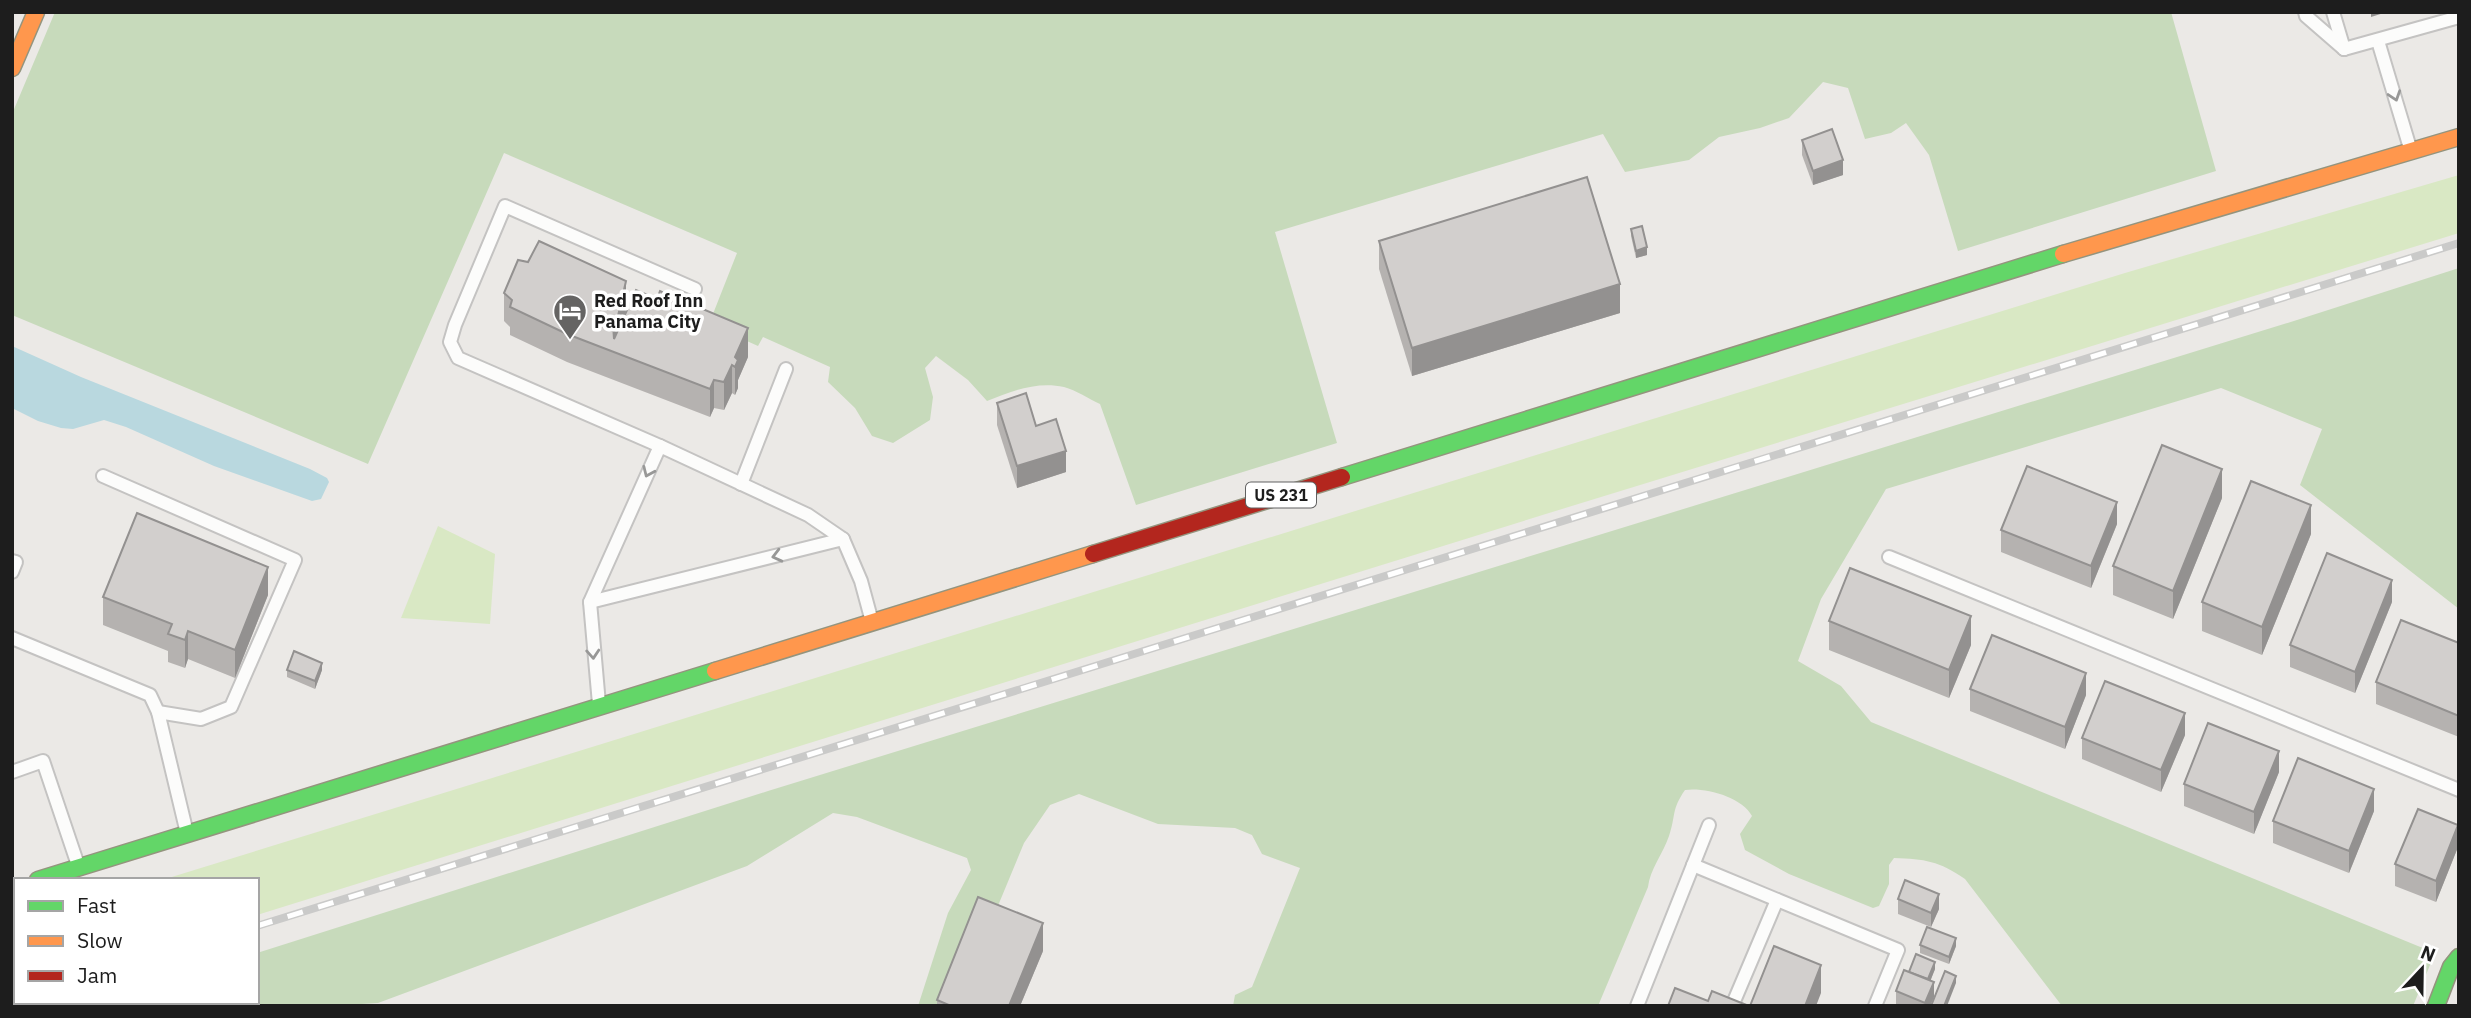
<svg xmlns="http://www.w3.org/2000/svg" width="2471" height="1018" font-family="'IBM Plex Sans',sans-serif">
  <rect width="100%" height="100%" fill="#ebe9e6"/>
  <g fill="#d9e8c4">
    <polygon points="2459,175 2459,233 1549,513 257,915 257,880 162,880 2125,273"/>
    <polygon points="438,526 495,554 490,624 401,618"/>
    <polygon points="16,926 16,990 12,991 12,927"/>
  </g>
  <g fill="#c7dabb">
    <path d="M55 12H2171L2216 171 1958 251 1929 155 1906 123 1891 133 1865 139 1848 88 1823 82 1789 118 1760 128 1719 137 1689 160 1625 172 1603 134 1275 232 1337 443 1136 505 1100 404C1089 399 1076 390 1064 387 1037 381 1012 391 987 401L968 380 936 356 925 368 933 397 930 420 893 443 872 436 855 408 828 382 830 367 763 337 758 346 709 324 737 253 504 153 368 464 12 315V114Z"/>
    <path d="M2459 268V609L2300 485 2322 429 2221 388 1886 489 1821 599 1798 661 1841 686 1871 722 2435 953 2413 1006H2062L1965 879C1939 861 1925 859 1894 858L1889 865V884L1879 906 1873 908 1789 874 1745 850 1740 834 1752 816C1742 797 1705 787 1685 790 1671 810 1676 816 1669 836 1663 854 1650 869 1648 887L1598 1006H1233L1235 995 1252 987 1300 868 1262 854 1252 835 1235 828 1158 824 1079 794 1050 805 1024 843 990 925 939 1006H918L948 913 971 870 967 858 857 817 833 813 747 866 378 1003 330 1006H136L135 1002H257V953L768 791 2297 320Z"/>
  </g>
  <polygon fill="#b9d8df" points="12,346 81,377 310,469 327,478 329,482 321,499 312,501 214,466 126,427 104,420 73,429 61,428 38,421 12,408"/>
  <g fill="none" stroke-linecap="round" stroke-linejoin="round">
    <g stroke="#c4c3c2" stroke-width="16">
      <g id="lane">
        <polyline points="2305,12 2306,16 2344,49"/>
        <polyline points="2333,12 2344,49"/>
        <polyline points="2378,41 2410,148"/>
        <polyline points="2344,49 2459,17"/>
        <polyline points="660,446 458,358 450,342 455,325 505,206 695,289"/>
        <polyline points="103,476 295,560 231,707 201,719 158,712 186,829"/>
        <polyline points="741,484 786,369"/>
        <polyline points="1889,557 2459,790"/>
        <polyline points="12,561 16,562 12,572"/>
        <polyline points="590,602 843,539"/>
        <polyline points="12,638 150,695 158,712"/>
        <polyline points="599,704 590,602 660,446 808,515 843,539 861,581 871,618"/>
        <polyline points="12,772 43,761 78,865"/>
        <polyline points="1693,865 1898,950 1875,1006"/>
        <polyline points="1637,1006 1709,825"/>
        <polyline points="1732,1006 1777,900"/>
      </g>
    </g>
    <g stroke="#94947e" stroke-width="19">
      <g id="fast">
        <polyline points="1342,477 2063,254"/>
        <polyline points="38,880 715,671"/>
        <polyline points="2436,1006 2451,967 2459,957"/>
      </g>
    </g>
    <g stroke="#94947e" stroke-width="19">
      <g id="slow">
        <polyline points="12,68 36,12"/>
        <polyline points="2063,254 2459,137"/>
        <polyline points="715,671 1093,554"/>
      </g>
    </g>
    <g stroke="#94947e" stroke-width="19">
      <polyline id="jam" points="1093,554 1342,477"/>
    </g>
    <use href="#lane" stroke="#fcfcfb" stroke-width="12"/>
    <use href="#fast" stroke="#63d668" stroke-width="16"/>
    <use href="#slow" stroke="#ff974d" stroke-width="16"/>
    <use href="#jam" stroke="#b3261e" stroke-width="16"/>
    <g stroke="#cacac9" stroke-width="8">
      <g id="rail">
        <polyline points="257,926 2459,243"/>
        <polyline points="12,1002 16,1001"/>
      </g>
    </g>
    <use href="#rail" stroke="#fff" stroke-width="5" stroke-dasharray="16" stroke-linecap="butt"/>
  </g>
  <g fill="#b5b2b0">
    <polygon points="1802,140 1843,175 1813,185 1802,155"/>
    <polygon points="1631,229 1647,255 1636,258 1631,236"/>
    <polygon points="1379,241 1620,313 1412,376 1379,269"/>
    <polygon points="504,293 626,310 625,315 748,357 738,380 738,388 735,395 732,393 724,410 714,408 710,417 567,362 510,335 510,327 504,321"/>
    <polygon points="997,403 1036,426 1066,472 1017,488 997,425"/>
    <polygon points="2222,498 2173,619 2113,595 2113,566"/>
    <polygon points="2117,524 2091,588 2001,552 2001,530"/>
    <polygon points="2311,534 2262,655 2202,631 2202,602"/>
    <polygon points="268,595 235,678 188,659 185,668 168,662 168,651 103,625 103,597"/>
    <polygon points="2392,602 2355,693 2290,667 2290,645"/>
    <polygon points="1829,621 1971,645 1949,698 1829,650"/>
    <polygon points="2459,643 2459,737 2376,704 2376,682"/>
    <polygon points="287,670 322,670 315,689 287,677"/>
    <polygon points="1970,689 2086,695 2065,749 1970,711"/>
    <polygon points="2185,735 2161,792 2082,759 2082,738"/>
    <polygon points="2279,772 2254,834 2184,806 2184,784"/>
    <polygon points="2374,811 2349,873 2273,843 2273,821"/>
    <polygon points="2458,847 2436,902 2395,886 2395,864"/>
    <polygon points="1898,899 1939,909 1931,927 1898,914"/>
    <polygon points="1920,945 1956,946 1949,964 1920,953"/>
    <polygon points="1043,951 1020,1006 937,1006 937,1000"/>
    <polygon points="1935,969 1930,981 1934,997 1930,1006 1896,1006 1896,991 1909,972"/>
  </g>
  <g fill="#939190">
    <polygon points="2371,12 2387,12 2371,17"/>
    <polygon points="1843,160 1843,175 1813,185 1813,171"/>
    <polygon points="1647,247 1647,255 1636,258 1636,251"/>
    <polygon points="626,281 626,310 618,344 613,352 613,324"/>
    <polygon points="1620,284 1620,313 1412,376 1412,348"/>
    <polygon points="748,328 748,357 738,380 738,388 735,395 735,357"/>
    <polygon points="732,365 732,393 724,410 724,382"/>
    <polygon points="714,380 714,408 710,417 710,389"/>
    <polygon points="1066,451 1066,472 1017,488 1017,466"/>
    <polygon points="2222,469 2222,498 2173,619 2173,591"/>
    <polygon points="2117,502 2117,524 2091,588 2091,566"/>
    <polygon points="2311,505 2311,534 2262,655 2262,627"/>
    <polygon points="268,567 268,595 235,678 235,650"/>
    <polygon points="2392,580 2392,602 2355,693 2355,672"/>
    <polygon points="1971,616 1971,645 1949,698 1949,670"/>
    <polygon points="188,631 188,659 185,668 185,640"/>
    <polygon points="322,663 322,670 315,689 315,681"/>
    <polygon points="2086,673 2086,695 2065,749 2065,727"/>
    <polygon points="2185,713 2185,735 2161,792 2161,770"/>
    <polygon points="2279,751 2279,772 2254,834 2254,812"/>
    <polygon points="2374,789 2374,811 2349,873 2349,851"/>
    <polygon points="2458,825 2458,847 2436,902 2436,881"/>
    <polygon points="1939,894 1939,909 1931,927 1931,913"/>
    <polygon points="1043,923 1043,951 1020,1006 1009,1006"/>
    <polygon points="1956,938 1956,946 1949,964 1949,957"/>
    <polygon points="1935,962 1935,969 1928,987 1928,979"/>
    <polygon points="1821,965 1821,993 1816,1006 1805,1006"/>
    <polygon points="1956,976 1956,983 1947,1006 1944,1006"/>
    <polygon points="1934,982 1934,997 1930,1006 1925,1006 1925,1003"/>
  </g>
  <g fill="#d2cfcd" stroke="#939190" stroke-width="2">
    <polygon points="1832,129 1843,160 1813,171 1802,140"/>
    <polygon points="1587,177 1620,284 1412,348 1379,241"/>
    <polygon points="1642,226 1647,247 1636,251 1631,229"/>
    <polygon points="539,241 626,281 618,316 613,324 614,339 636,290 657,299 660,291 748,328 735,357 738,360 735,367 732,365 724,382 714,380 710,389 567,334 510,307 512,300 504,293 518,260 528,262"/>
    <polygon points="1026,393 1036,426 1056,419 1066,451 1017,466 997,403"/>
    <polygon points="2162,445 2222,469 2173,591 2113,566"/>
    <polygon points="2027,466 2117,502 2091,566 2001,530"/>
    <polygon points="2251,481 2311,505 2262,627 2202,602"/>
    <polygon points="137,513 268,567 235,650 188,631 185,640 168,634 172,624 103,597"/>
    <polygon points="2327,553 2392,580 2355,672 2290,645"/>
    <polygon points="1850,568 1971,616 1949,670 1829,621"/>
    <polygon points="2401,620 2459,643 2459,716 2376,682"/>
    <polygon points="1992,635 2086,673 2065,727 1970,689"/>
    <polygon points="294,651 322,663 315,681 287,670"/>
    <polygon points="2105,681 2185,713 2161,770 2082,738"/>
    <polygon points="2208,723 2279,751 2254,812 2184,784"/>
    <polygon points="2298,758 2374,789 2349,851 2273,821"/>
    <polygon points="2418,809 2458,825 2436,881 2395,864"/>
    <polygon points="1905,880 1939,894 1931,913 1898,899"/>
    <polygon points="978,897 1043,923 1009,1006 951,1006 937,1000"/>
    <polygon points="1927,927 1956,938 1949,957 1920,945"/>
    <polygon points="1774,946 1821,965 1805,1006 1750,1006"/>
    <polygon points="1916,954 1935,962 1928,979 1909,972"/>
    <polygon points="1904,970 1934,982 1925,1003 1896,991"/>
    <polygon points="1945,971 1956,976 1944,1006 1931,1006"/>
    <polygon points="1675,988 1708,1001 1712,991 1749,1006 1668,1006"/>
  </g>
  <defs><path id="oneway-chevron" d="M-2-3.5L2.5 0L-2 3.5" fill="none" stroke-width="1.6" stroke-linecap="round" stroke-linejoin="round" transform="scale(1.75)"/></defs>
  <g stroke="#989897">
    <use href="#oneway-chevron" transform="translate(2395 96) rotate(72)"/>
    <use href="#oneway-chevron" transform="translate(648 472) rotate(114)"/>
    <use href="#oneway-chevron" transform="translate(777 556) rotate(166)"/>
    <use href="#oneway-chevron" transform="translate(593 654) rotate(86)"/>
  </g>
  <defs>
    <g id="hotel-pin" transform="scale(1.75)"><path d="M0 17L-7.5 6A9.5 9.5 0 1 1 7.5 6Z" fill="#656463" stroke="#fff"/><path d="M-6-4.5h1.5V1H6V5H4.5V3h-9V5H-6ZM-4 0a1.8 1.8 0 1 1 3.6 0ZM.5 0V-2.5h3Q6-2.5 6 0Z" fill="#fff"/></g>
  </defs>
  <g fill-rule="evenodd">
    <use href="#hotel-pin" x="570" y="311"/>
  </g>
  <g text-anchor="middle" stroke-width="7" stroke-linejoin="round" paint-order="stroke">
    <rect fill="#fff" stroke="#616161" stroke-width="2" x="1246" y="482.5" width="70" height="25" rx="5"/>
    <g font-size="16" font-weight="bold" fill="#1d1d1d">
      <text x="1281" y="501">US 231</text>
    </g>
    <g font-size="18" font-weight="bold" fill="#1d1d1d" stroke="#fff" text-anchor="start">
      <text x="594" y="307">Red Roof Inn<tspan x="594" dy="21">Panama City</tspan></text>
    </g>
  </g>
  <rect width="2471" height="1018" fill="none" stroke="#1d1d1d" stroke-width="28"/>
  <rect x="14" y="878" width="245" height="126" fill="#ffffff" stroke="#a5a5a5" stroke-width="2"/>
  <rect x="28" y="901" width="35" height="10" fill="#63d668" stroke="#a5a5a5" stroke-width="2"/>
  <text x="77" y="913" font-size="21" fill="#1d1d1d">Fast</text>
  <rect x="28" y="936" width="35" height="10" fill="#ff974d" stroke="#a5a5a5" stroke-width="2"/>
  <text x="77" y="948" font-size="21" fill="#1d1d1d">Slow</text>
  <rect x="28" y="971" width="35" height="10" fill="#b3261e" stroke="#a5a5a5" stroke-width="2"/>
  <text x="77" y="983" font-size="21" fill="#1d1d1d">Jam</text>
  <g transform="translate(2422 969) rotate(22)" stroke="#ffffff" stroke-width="5" paint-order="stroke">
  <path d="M0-5L12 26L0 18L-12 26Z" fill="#1d1d1d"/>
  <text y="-10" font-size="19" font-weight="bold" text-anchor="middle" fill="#1d1d1d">N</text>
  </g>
</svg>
